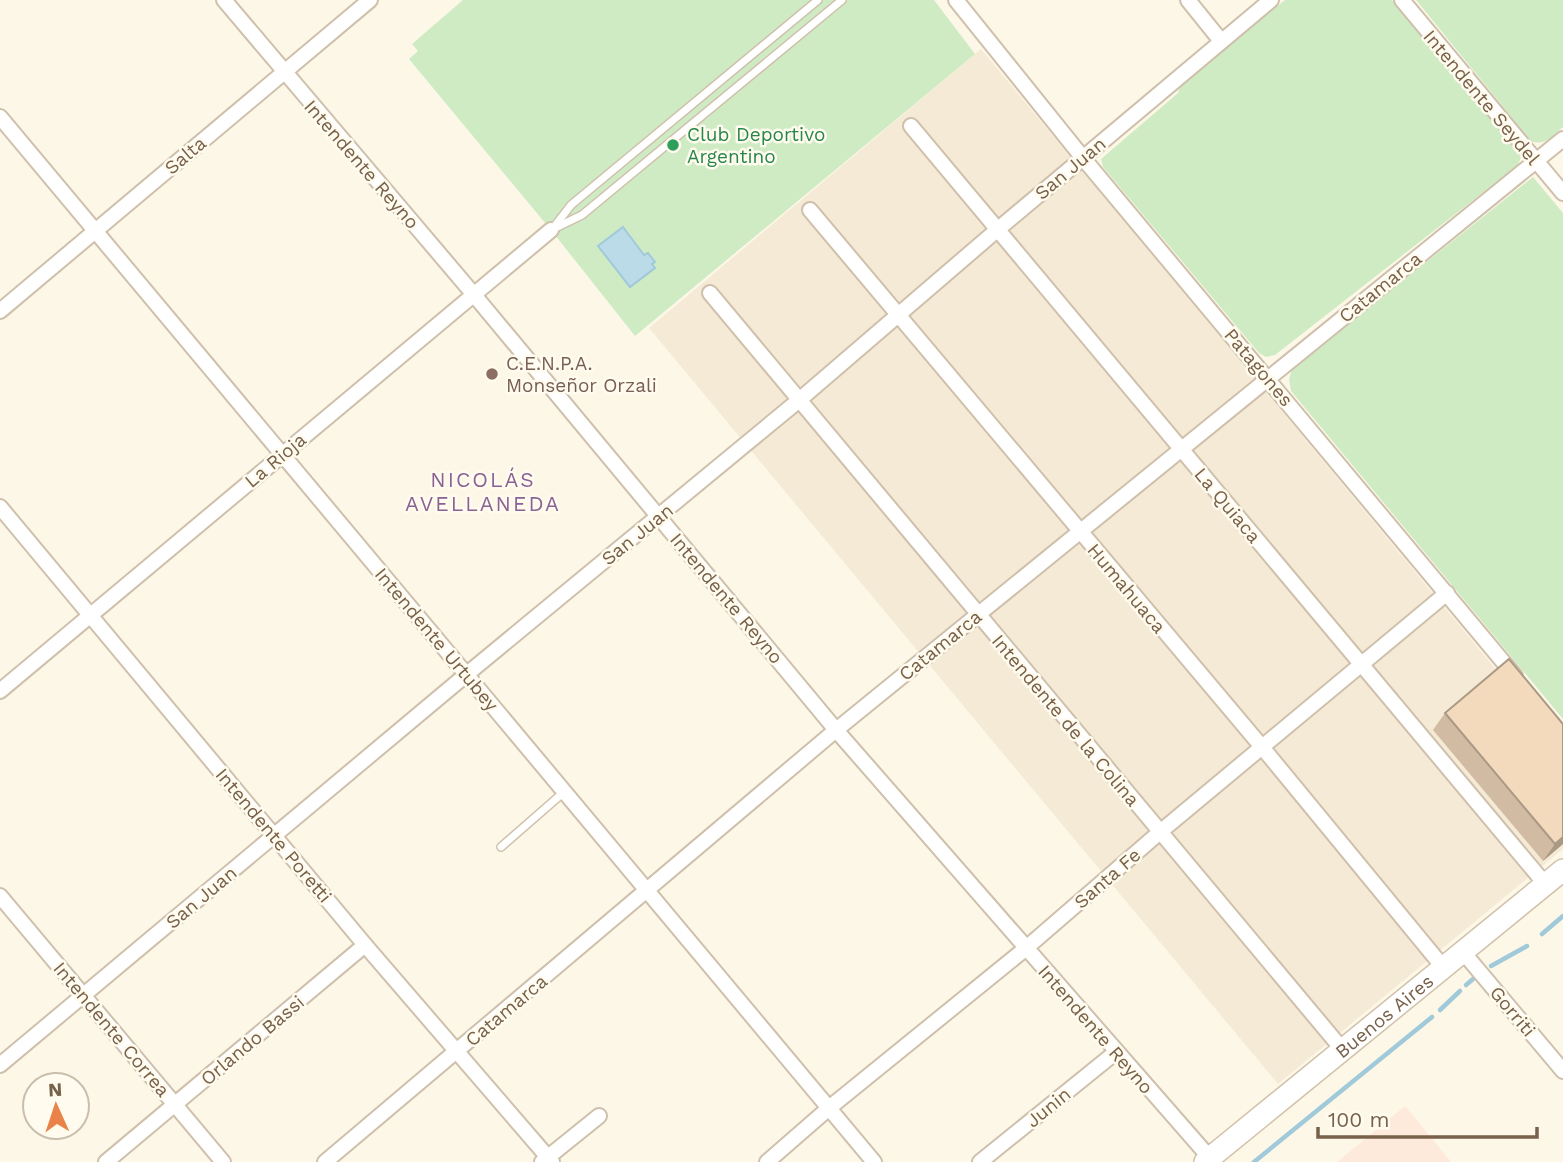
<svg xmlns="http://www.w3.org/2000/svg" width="1563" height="1162" font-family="'Work Sans',sans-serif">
  <rect width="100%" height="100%" fill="#fdf7e7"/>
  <polygon fill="#f5ead5" points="981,49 1563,750 1563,849 1278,1084 649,328"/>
  <polygon fill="#fdeada" points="1405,1106 1451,1162 1337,1162"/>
  <g fill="#cfebc4">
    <polygon points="463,0 934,0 975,54 635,336 551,230 409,59 418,51 412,44"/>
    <polygon points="1285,0 1392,0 1521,157 1518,165 1275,355 1266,357 1259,353 1103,167 1101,159 1178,93 1181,83"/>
    <path d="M1416 0H1563V127C1553 135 1545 147 1531 141Z"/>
    <polygon points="1533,177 1563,213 1563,719 1291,391 1289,379 1292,369"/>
  </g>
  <polygon fill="#badbe7" stroke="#a0c9da" stroke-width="2" points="623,227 644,255 648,253 655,262 652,264 655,268 630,287 598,246"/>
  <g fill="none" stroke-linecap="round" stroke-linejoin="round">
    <g stroke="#a0c9da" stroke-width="4.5">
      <polyline points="1542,934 1563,916"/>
      <polyline points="1491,966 1527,946"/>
      <polyline points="1466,985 1473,979"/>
      <polyline points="1440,1010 1460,991"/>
      <polyline points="1254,1162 1432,1017"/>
    </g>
    <g stroke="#cfc0ac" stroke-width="10">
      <g id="service">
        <polyline points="554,227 571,205 818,0"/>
        <polyline points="551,230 582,215 842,0"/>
        <polyline points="501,847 564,792"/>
      </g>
    </g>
    <g stroke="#cfc0ac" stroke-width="18">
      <g id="minor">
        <polyline points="224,0 475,296 836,730 1210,1158"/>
        <polyline points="956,0 1083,158 1515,676"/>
        <polyline points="1188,0 1221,41"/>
        <polyline points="1402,0 1563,193"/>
        <polyline points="0,117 874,1162"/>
        <polyline points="911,126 1546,885"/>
        <polyline points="810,210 1262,747 1443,967"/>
        <polyline points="710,293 1342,1049"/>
        <polyline points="0,311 370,0"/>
        <polyline points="0,507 365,945 552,1162"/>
        <polyline points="0,691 551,230"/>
        <polyline points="0,896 223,1162"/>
        <polyline points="1463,952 1563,1071"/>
        <polyline points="0,1065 467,674 798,401 997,230 1271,0"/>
        <polyline points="106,1162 365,945"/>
        <polyline points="325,1162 836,730 1563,139"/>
        <polyline points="542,1162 599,1116"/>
        <polyline points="767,1162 829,1108 1025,949 1160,832 1447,593"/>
        <polyline points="980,1162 1116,1052"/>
      </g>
    </g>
    <g stroke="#d2c1a9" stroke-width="24">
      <g id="secondary">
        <path id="s1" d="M1205 1162 1563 870"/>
      </g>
    </g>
    <use href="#service" stroke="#fff" stroke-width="7"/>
    <use href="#minor" stroke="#fff" stroke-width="14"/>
    <use href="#secondary" stroke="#fff" stroke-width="21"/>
  </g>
  <polygon fill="#d1bba3" points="1445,713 1563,844 1543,861 1433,730"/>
  <polygon fill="#aa9984" points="1563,837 1563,844 1543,861 1555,844"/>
  <polygon fill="#f3dabd" stroke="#aa9984" stroke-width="2" points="1509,659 1563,724 1563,837 1555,844 1445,713"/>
  <circle fill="#2e9e5b" stroke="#fffbee" stroke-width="2.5" cx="673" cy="145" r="7"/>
  <circle fill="#8d6e63" stroke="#fffbee" stroke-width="2.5" cx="492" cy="374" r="7"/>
  <g text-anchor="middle" stroke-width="5" stroke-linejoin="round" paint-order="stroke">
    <g font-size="19" fill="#78614a" stroke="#fffbee">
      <text transform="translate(1482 97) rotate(50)" y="7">Intendente Seydel</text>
      <text transform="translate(185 155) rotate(-40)" y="7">Salta</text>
      <text transform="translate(362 164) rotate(49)" y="7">Intendente Reyno</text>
      <text transform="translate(1070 168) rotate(-40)" y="7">San Juan</text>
      <text transform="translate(1380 287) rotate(-39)" y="7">Catamarca</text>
      <text transform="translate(1259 367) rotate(50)" y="7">Patagones</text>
      <text transform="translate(275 460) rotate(-40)" y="7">La Rioja</text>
      <text transform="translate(1228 505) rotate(50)" y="7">La Quiaca</text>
      <text transform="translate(637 534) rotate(-39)" y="7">San Juan</text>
      <text transform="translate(1127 588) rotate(50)" y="7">Humahuaca</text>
      <text transform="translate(727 598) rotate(50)" y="7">Intendente Reyno</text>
      <text transform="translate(437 639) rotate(50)" y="7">Intendente Urtubey</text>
      <text transform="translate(940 645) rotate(-39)" y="7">Catamarca</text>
      <text transform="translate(1066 720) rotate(50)" y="7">Intendente de la Colina</text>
      <text transform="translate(274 835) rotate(50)" y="7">Intendente Poretti</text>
      <text transform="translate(1107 878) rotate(-41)" y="7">Santa Fe</text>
      <text transform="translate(201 897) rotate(-40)" y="7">San Juan</text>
      <text transform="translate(506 1010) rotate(-40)" y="7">Catamarca</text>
      <text transform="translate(1513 1011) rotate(50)" y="7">Gorriti</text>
      <text dy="7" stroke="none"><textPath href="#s1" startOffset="231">Buenos Aires</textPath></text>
      <text transform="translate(112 1029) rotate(50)" y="7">Intendente Correa</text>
      <text transform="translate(1096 1029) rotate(49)" y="7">Intendente Reyno</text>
      <text transform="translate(252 1040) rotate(-40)" y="7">Orlando Bassi</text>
      <text transform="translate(1048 1107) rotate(-39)" y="7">Junin</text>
    </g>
    <g font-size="19" fill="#27864d" stroke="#fffbee" text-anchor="start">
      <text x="687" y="141">Club Deportivo<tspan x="687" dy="22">Argentino</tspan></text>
    </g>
    <g font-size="19" fill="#785e54" stroke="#fffbee" text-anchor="start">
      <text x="506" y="370">C.E.N.P.A.<tspan x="506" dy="22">Monseñor Orzali</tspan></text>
    </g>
    <g font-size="21" letter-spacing="2" fill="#8a6294" stroke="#fffbee">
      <text x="483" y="487">NICOLÁS<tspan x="483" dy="24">AVELLANEDA</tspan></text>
    </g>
  </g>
  <g transform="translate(56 1106) rotate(357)"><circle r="33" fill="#fffbee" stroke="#c9bdac" stroke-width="2"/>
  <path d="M0-5L12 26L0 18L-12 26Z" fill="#ea8349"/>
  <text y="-10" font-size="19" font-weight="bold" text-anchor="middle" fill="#78614a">N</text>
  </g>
  <path d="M1318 1127v10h219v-10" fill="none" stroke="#78614a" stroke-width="3.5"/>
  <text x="1328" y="1127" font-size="21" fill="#78614a" stroke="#fffbee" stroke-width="5" paint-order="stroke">100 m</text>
</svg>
